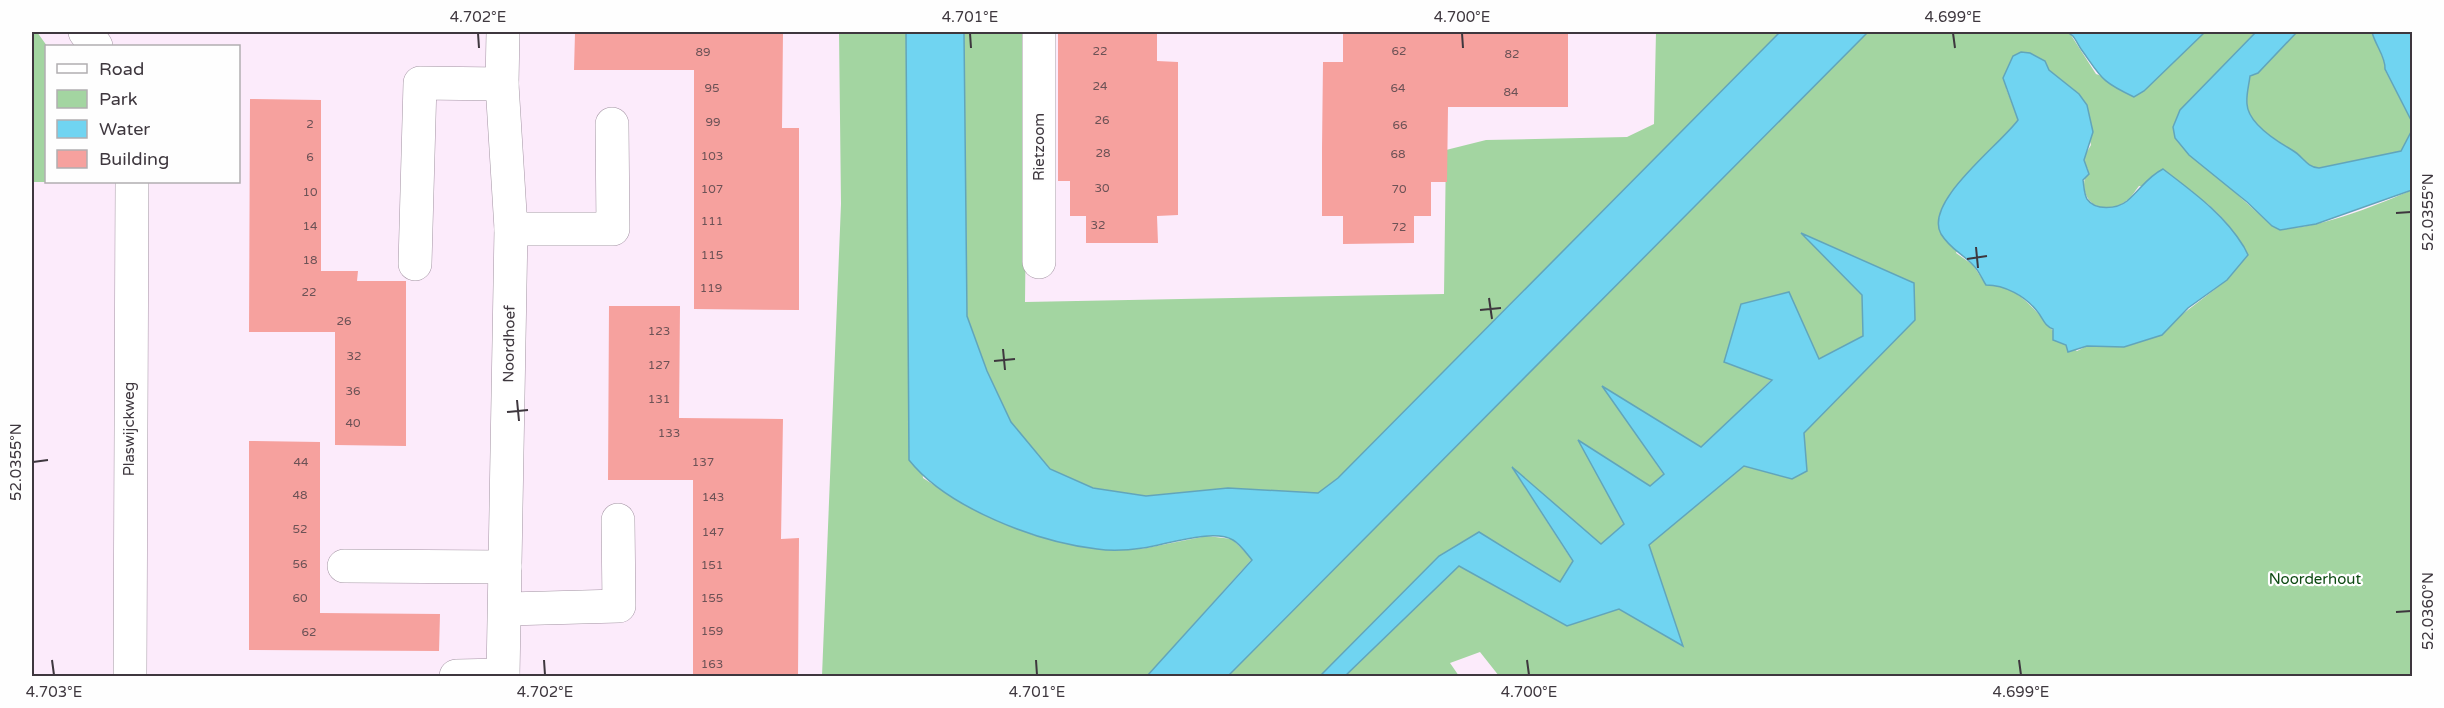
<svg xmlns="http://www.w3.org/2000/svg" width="2444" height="708" font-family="'Varela Round',sans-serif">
  <rect width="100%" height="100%" fill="#fcebfb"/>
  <g fill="#a3d5a1" fill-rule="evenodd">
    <polygon points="32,32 37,32 47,46 46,182 90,182 32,182"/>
    <polygon points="839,32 906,32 909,341 923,478 967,506 1033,535 1097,549 1141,549 1207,536 1232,539 1252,559 1147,676 822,676 841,204"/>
    <polygon points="964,32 1028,32 1025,302 1444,294 1446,150 1486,140 1627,137 1654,124 1656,32 1780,32 1338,478 1318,493 1228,488 1146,496 1093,488 1050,469 1011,422 987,371 967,316"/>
    <path d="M1868 32H2069L2096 74 2144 91 2205 32H2256L2180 110 2173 127 2175 138 2272 226C2301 237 2382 203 2412 190V676H1499L1480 652 1450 663 1459 676H1345L1459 566 1567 626 1619 609 1682 645 1649 545 1744 466 1792 479 1804 433 1915 320 1803 234 1862 295 1863 336 1819 359 1789 293 1772 379 1701 448 1604 387 1664 475 1650 486 1579 441 1624 524 1601 544 1513 469 1573 562 1560 583 1439 556 1320 676H1228ZM2045 61 2049 70 2079 94 2091 145 2085 155 2084 165 2088 169C2074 198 2100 220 2126 201 2131 198 2135 191 2139 186L2191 190C2196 198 2202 199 2209 205 2225 219 2238 236 2248 255L2227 280 2150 339 2124 347 2087 346 2077 351C2044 333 2030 284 1986 285L1973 265 1956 253 2018 120 2006 88Z"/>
    <path d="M2297 32H2372C2375 45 2386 57 2385 70L2412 122V130L2401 151 2319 168C2306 167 2303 156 2292 150 2278 142 2247 124 2247 104 2246 95 2249 85 2250 76L2258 73Z"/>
  </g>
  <g fill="#70d4f1" stroke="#61a5bb" stroke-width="1.5">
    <path d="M906 32H964L967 316 987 371 1011 422 1050 469 1093 488 1146 496 1228 488 1318 493 1338 478 1780 32H1868L1228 676H1147L1252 560C1247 554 1240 544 1233 540 1213 528 1165 545 1143 548 1129 550 1111 551 1097 549 1037 542 947 508 909 460Z"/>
    <path d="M2065 32H2205L2144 91 2134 97C2100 81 2102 78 2081 49 2076 42 2074 33 2065 32Z"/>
    <path d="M2256 32H2297L2258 73 2250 76C2249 85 2246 95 2247 104 2248 124 2278 142 2292 150 2303 156 2306 167 2319 168L2401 151 2412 130V190L2316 224 2280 230 2272 226 2247 202 2189 155 2175 138 2173 127 2180 110Z"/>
    <path d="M2372 32H2412V122L2385 69C2386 57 2375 45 2372 32Z"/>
    <path d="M2021 52 2030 53 2045 61 2049 70 2079 94 2087 105 2093 132 2084 160 2089 174 2083 180C2084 186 2084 194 2087 199 2095 211 2117 209 2127 201 2140 190 2147 177 2163 169 2193 192 2224 214 2244 247L2248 255 2227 280 2188 308 2162 335 2124 347 2087 346 2068 352 2066 345 2053 340V329C2044 326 2043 318 2037 311 2025 296 2005 285 1986 285 1982 279 1979 271 1974 266 1962 253 1951 250 1941 234 1923 202 2000 145 2018 120L2003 78 2013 56Z"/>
    <polygon points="1801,233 1914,283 1915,320 1804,433 1807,471 1792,479 1744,466 1649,545 1683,646 1619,609 1567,626 1459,566 1345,676 1320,676 1439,556 1479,532 1560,582 1573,561 1512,467 1601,544 1624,524 1578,440 1650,486 1664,474 1602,386 1701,447 1772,380 1724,362 1741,304 1789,292 1819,359 1863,336 1862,295"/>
  </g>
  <g fill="#f6a19e">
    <polygon points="609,32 783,32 782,128 799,128 799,310 694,309 694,70 574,70 575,33 609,34"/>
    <polygon points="1058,32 1157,32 1157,61 1178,62 1178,215 1157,216 1158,243 1086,243 1086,216 1070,216 1070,181 1058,181"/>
    <polygon points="1343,32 1568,32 1568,107 1448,107 1447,182 1431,182 1431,216 1414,216 1414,243 1343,244 1343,216 1322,216 1322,148 1323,62 1343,62"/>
    <polygon points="250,99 321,100 321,271 358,271 357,281 406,281 406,446 335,445 335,332 249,332"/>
    <polygon points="609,306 680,306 679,418 783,419 781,539 799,538 798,676 693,676 693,480 608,480"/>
    <polygon points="249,441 320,442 320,613 440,614 439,651 249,650"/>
  </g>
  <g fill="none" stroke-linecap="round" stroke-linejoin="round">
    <g stroke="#a394a3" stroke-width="34">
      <g id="minor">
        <polyline points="85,32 96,46"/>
        <polyline points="511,229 613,229 612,124"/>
        <polyline points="1039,262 1039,32"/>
        <polyline points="415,264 420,83 502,84"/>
        <polyline points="344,566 505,567"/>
        <polyline points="506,609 619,606 618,520"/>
        <polyline points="130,676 132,182"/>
        <polyline points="456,676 503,675"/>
        <polyline points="503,676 511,229 502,84 503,32"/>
      </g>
    </g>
    <use href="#minor" stroke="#fff" stroke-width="33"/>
  </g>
  <path fill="none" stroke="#3e373e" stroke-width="2" d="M478 33 479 48M970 33 971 48M1462 33 1463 48M1953 33 1955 48M2396 213 2411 212M1976 247 1978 268M1967 259 1987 256M1489 298 1492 319M1480 310 1501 308M1003 349 1005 370M994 361 1015 359M517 400 519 421M507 412 528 410M33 462 48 460M2396 612 2411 611M52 660 54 675M544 660 545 675M1036 660 1037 675M1527 660 1529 675M2019 660 2021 675"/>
  <g text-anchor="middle" stroke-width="4.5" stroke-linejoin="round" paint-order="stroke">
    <g font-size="12" fill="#6c5256">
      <text x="1100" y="55">22</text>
      <text x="1399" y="55">62</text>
      <text x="703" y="56">89</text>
      <text x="1512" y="58">82</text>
      <text x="1100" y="90">24</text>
      <text x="712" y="92">95</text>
      <text x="1398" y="92">64</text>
      <text x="1511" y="96">84</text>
      <text x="1102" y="124">26</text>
      <text x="713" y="126">99</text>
      <text x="310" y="128">2</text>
      <text x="1400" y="129">66</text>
      <text x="1103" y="157">28</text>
      <text x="1398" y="158">68</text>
      <text x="712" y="160">103</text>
      <text x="310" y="161">6</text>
      <text x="1102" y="192">30</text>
      <text x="712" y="193">107</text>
      <text x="1399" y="193">70</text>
      <text x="310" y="196">10</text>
      <text x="712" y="225">111</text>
      <text x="1098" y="229">32</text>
      <text x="310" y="230">14</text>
      <text x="1399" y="231">72</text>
      <text x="712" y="259">115</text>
      <text x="310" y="264">18</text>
      <text x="711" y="292">119</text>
      <text x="309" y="296">22</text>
      <text x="344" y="325">26</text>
      <text x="659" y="335">123</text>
      <text x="354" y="360">32</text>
      <text x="659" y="369">127</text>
      <text x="353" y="395">36</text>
      <text x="659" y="403">131</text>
      <text x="353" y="427">40</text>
      <text x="669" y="437">133</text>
      <text x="301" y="466">44</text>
      <text x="703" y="466">137</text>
      <text x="300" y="499">48</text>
      <text x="713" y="501">143</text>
      <text x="300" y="533">52</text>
      <text x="713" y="536">147</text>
      <text x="300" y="568">56</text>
      <text x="712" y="569">151</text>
      <text x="300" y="602">60</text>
      <text x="712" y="602">155</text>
      <text x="712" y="635">159</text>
      <text x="309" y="636">62</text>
      <text x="712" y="668">163</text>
    </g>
    <g font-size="15" fill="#3e373e" stroke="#fefefe">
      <text transform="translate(1039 147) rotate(-90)" y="5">Rietzoom</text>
      <text transform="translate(509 344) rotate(-89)" y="5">Noordhoef</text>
      <text transform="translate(129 429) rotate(-90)" y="5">Plaswijckweg</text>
    </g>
    <g font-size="15" fill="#0d4a12" stroke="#fefefe">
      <text x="2315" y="584">Noorderhout</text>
    </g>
  </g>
  <rect width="2444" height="708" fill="none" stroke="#fefefe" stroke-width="66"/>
  <rect x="45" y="45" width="195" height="138" fill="#fefefe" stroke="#b1aeb1" stroke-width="1.5"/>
  <rect x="57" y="64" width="30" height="9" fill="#ffffff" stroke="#b1aeb1" stroke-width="1.5"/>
  <text x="99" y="75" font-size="18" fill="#3e373e">Road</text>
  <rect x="57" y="90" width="30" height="18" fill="#a3d5a1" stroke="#b1aeb1" stroke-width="1.5"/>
  <text x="99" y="105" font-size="18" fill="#3e373e">Park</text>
  <rect x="57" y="120" width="30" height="18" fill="#70d4f1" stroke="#b1aeb1" stroke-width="1.5"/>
  <text x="99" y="135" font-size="18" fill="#3e373e">Water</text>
  <rect x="57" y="150" width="30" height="18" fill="#f6a19e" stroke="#b1aeb1" stroke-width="1.5"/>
  <text x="99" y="165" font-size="18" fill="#3e373e">Building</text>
  <rect x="33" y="33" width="2378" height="642" fill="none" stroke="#3e373e" stroke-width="2"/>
  <g font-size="15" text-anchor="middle" fill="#3e373e">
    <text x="478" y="22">4.702°E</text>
    <text x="970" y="22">4.701°E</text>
    <text x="1462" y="22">4.700°E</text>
    <text x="1953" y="22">4.699°E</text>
    <text transform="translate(2428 212) rotate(-90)" y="5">52.0355°N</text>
    <text transform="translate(16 462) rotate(-90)" y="5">52.0355°N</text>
    <text transform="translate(2428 611) rotate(-90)" y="5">52.0360°N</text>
    <text x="54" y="697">4.703°E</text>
    <text x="545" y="697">4.702°E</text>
    <text x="1037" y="697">4.701°E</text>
    <text x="1529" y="697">4.700°E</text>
    <text x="2021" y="697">4.699°E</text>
  </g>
</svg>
